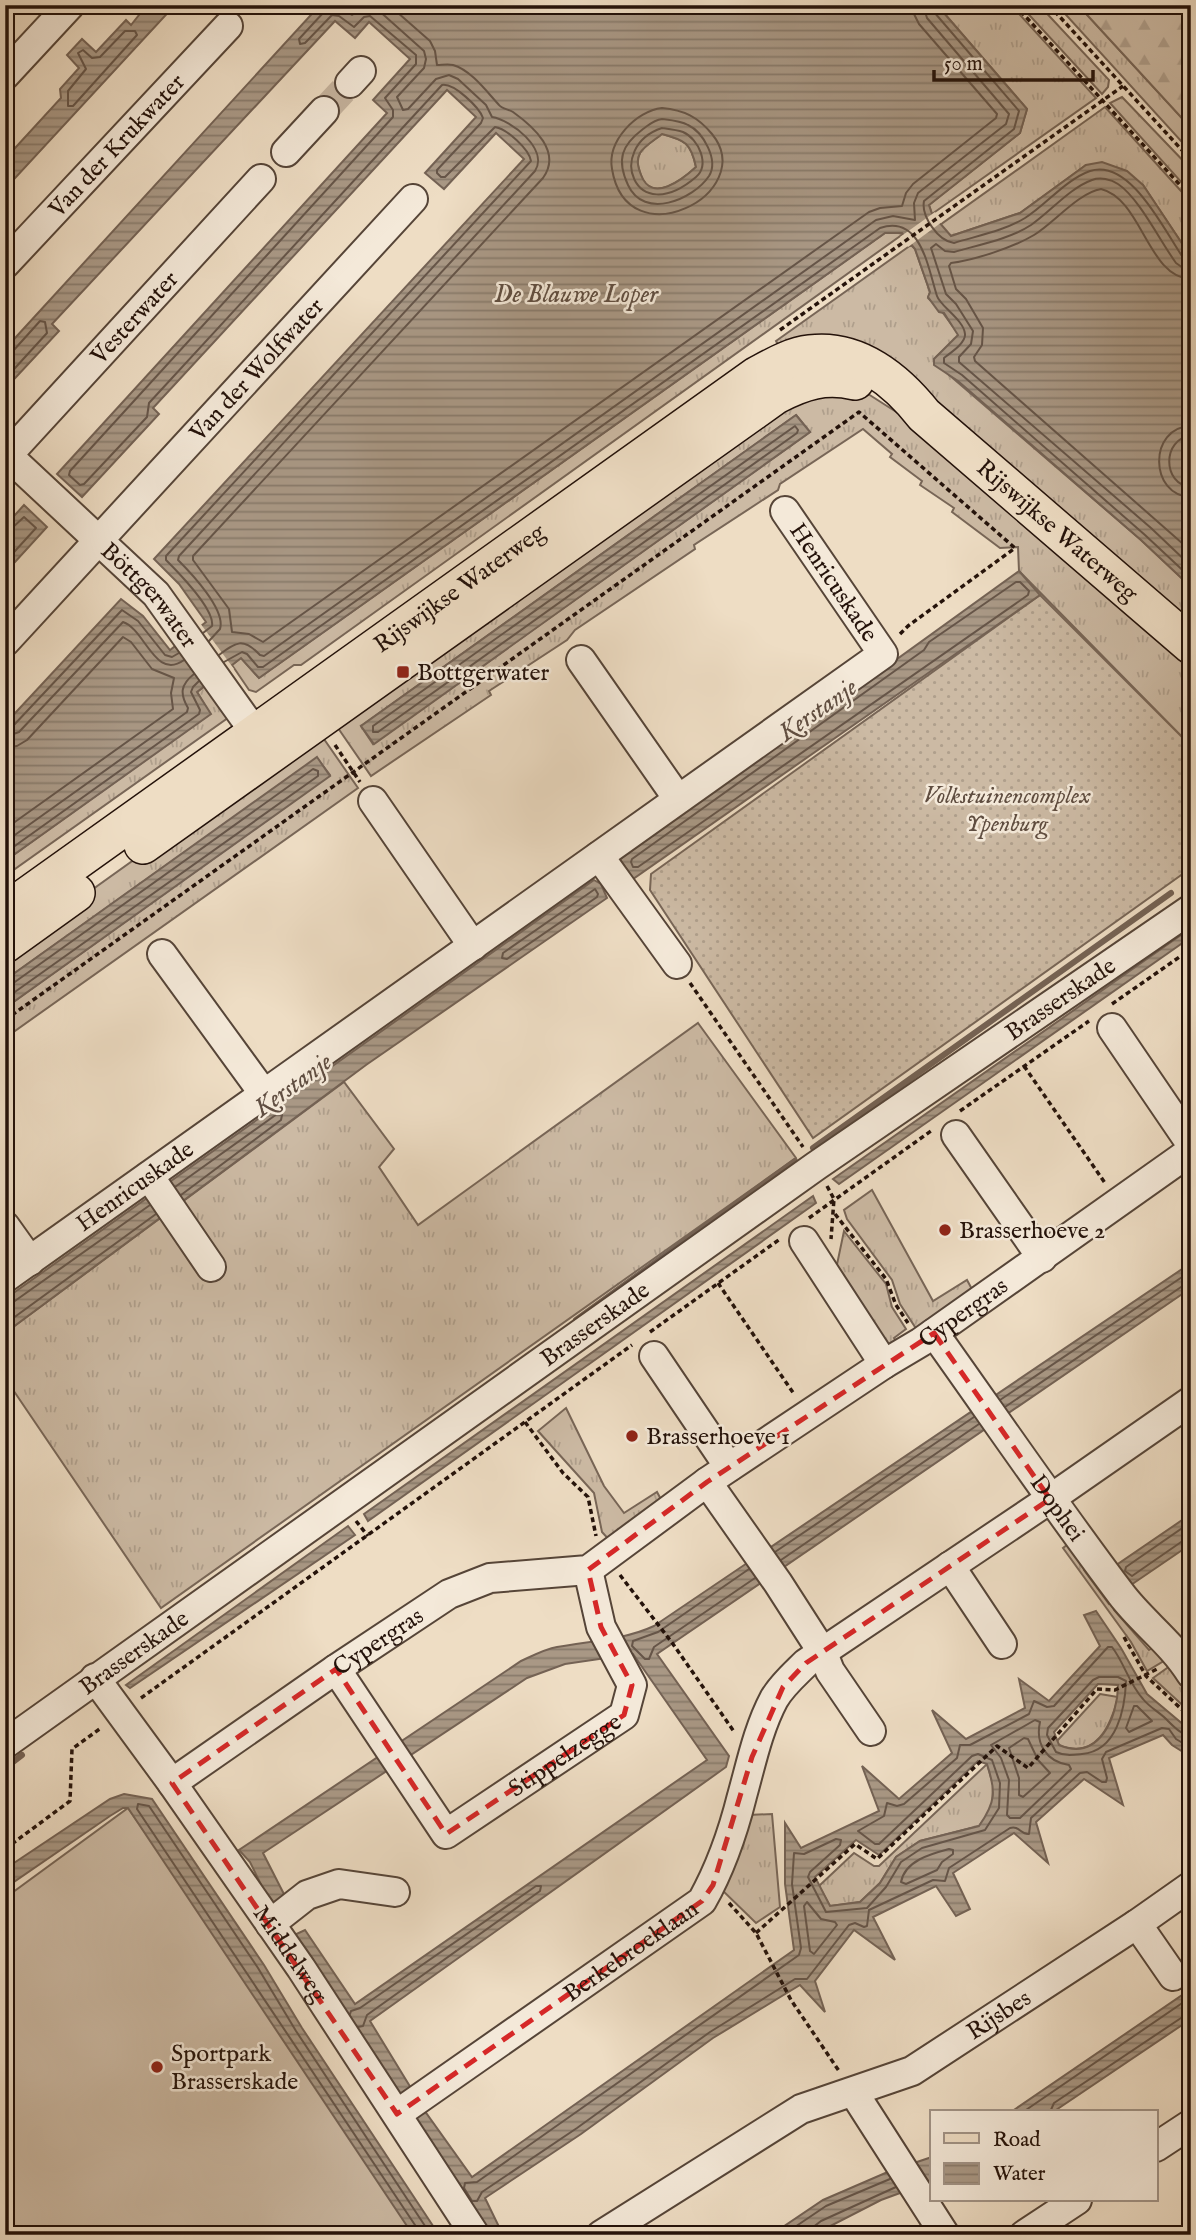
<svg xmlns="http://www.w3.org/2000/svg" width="1196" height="2240" font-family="'IM FELL English',serif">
  <defs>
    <pattern id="grass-tufts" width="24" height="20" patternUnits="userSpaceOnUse" patternTransform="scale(1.75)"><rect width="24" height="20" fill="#ccbaa4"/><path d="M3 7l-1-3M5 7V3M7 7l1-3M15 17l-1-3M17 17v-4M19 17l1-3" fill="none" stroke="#af9f8c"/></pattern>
    <pattern id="forest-firs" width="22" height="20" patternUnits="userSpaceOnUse" patternTransform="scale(1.75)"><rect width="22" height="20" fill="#ccbaa4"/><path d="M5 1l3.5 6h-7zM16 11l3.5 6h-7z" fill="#af9f8c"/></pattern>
    <pattern id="garden-dots" width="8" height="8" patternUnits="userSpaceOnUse" patternTransform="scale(1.75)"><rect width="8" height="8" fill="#ccbaa4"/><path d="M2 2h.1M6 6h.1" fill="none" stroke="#af9f8c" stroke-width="1.8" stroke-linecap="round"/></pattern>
    <pattern id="water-rules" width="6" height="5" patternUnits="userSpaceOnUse" patternTransform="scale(1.75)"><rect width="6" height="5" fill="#a99885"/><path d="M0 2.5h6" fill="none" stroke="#897b6b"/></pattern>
  </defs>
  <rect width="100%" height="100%" fill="#eeddc4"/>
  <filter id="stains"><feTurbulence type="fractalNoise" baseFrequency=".00286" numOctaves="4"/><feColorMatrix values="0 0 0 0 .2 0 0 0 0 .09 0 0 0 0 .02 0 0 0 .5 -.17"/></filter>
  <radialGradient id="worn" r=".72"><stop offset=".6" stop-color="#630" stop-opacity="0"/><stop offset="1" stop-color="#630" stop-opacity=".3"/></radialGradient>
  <g fill="url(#grass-tufts)" stroke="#786657" stroke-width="2" fill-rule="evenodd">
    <polygon points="937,5 1011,5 1096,98 932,214 929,205 1020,133 1027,109"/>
    <polygon points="1020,5 1039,5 1109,80 1108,87 1102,94"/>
    <polygon points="1057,5 1078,5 1191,128 1191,152"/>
    <polygon points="1122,97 1191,169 1191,193 1110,103"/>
    <polygon points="1105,107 1191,202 1191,257 1143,185 1086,165 1020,213 951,236 940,225"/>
    <path d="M662 134C685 140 691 143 696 167 683 179 651 204 641 175 638 167 636 160 640 153 644 146 656 139 662 134Z"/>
    <polygon points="894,232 903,234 301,665 294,665 256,692 249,690 232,665 241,658 259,678 885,233"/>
    <polygon points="911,245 915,249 930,292 928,298 943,313 959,335 934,359 948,374 1141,540 1191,587 1191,632 880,365 780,348 776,341"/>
    <path d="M865 392 912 422 1191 659V746L1019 571 1018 547 1000 548 952 512 954 508 920 485 922 481 890 457 892 454 863 429 780 484 778 490 694 545 695 549 575 630 567 640 489 691 491 695 371 776 338 728 777 400ZM796 415 810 432 373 744 361 726Z"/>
    <polygon points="209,683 232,715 5,876 5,861 210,714 197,692"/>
    <polygon points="317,729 358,788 5,1038 5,1008 330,775 317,758 5,980 5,952"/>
    <polygon points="698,1023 796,1158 161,1608 5,1378 5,1333 344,1082 394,1149 379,1167 418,1225"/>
    <polygon points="872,1190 933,1301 967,1280 974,1293 919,1333 900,1304 892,1280 847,1219 844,1210"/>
    <polygon points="844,1231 886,1284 892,1307 906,1329 894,1338 897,1343 886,1350 835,1274"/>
    <polygon points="566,1408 604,1486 624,1513 657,1492 664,1505 611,1542 602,1532 594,1493 538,1431"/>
    <polygon points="1071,1542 1088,1565 1084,1570 1109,1604 1116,1601 1119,1606 1114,1610 1149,1650 1155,1646 1167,1659 1147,1671 1131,1642 1063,1548"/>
    <polygon points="1170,1666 1191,1699 1191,1713 1153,1678"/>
    <path d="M1100 1694 1118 1697C1111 1725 1096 1761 1059 1745L1057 1741Z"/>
    <polygon points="987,1764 993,1785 992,1808 979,1826 920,1841 896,1857 880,1883 860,1902 830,1906 819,1886 854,1853 874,1866 879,1866"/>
    <polygon points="772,1814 780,1907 756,1923 719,1887 748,1815"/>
  </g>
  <polygon fill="url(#forest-firs)" stroke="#786657" stroke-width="2" points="1078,5 1191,5 1191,128"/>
  <polygon fill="url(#garden-dots)" stroke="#786657" stroke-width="2" points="1040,595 1191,746 1191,868 813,1138 650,890 651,874"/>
  <polygon fill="#ccbaa4" stroke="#786657" stroke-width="2" points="128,1808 427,2235 5,2235 5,1898"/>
  <g fill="url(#water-rules)" stroke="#746254" stroke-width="2" fill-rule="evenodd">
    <polygon points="147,5 175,5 5,189 5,159 61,98 60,89 79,68 67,55 82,39 96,52 126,20 131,25"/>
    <path d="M320 5H937L1027 109 1020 133 929 205 932 214 951 236 1020 213 1086 165 1102 162 1127 171 1143 185 1191 257V449C1184 457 1183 466 1191 474V587L1141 540 958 381 934 365V359L958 335 944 313 939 312 928 297 930 292 915 249 902 233H885L259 678 241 658 197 692 211 714 5 861V724L121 599 143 616 170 650 206 622 179 584 154 559 524 159 496 133 444 189 425 173 476 117 447 90 153 408 159 414 82 497 57 474 387 113 373 100 410 59 369 22 355 38 335 21 52 324 59 331 5 389V349ZM662 134C685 140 691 143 696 167 683 179 652 204 641 175 638 167 636 160 640 153 644 146 656 139 662 134Z"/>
    <polygon points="796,415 810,432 374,744 361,726"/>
    <polygon points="24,505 47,527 5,573 5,526"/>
    <polygon points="1019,571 1040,595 633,879 620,859"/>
    <polygon points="317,757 330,776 5,1008 5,980"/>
    <polygon points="594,880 601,884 607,898 366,1065 5,1333 5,1299"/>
    <polygon points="1191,928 1191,937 839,1184 833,1179"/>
    <polygon points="813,1196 816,1203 368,1521 364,1514"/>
    <path d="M1191 1263V1288L657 1654 729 1756 726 1767 370 2021 414 2093 400 2103 290 1937 305 1930 355 2004 707 1760 633 1654 565 1664 527 1678 263 1853 289 1904 275 1913 250 1862 239 1850 521 1661C532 1656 545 1649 557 1647 589 1641 624 1640 654 1626Z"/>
    <polygon points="1191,1514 1191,1544 1128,1587 1112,1568"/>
    <polygon points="348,1526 355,1535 130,1688 126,1685"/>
    <path d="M1096 1611 1121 1648 1147 1694 1191 1731V1757L1172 1745 1163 1735 1109 1758 1123 1805 1084 1779 1036 1822 1048 1863 1014 1833 953 1873 970 1909 956 1916 936 1886 873 1917 895 1960 854 1930 815 1981 825 2012 800 1985 713 2038 581 2134 485 2198 503 2235H486L411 2120 424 2110 472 2177 794 1950 785 1884V1823L801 1848 879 1811 862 1766 899 1799 952 1753 932 1710 966 1739 1025 1708 1019 1679 1049 1701 1100 1646 1084 1615ZM1098 1684 1118 1685C1118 1717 1099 1762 1059 1745L1054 1732ZM978 1761 987 1764C996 1791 996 1802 979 1826L920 1841 896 1857 880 1883 860 1902 830 1906 815 1877 856 1840 879 1855Z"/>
    <polygon points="124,1794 152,1799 264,1965 302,2028 439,2235 413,2235 128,1808 123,1808 110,1816 5,1888 5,1869 110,1799"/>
    <polygon points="1191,1989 1191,2019 1053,2112 1011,2112"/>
    <polygon points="932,2157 932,2181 930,2182 881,2200 813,2235 771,2235 823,2200 890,2171"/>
  </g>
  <g fill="#eeddc4">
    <polygon points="935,212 942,222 908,247 900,237"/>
    <polygon points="200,623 234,669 211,686 178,640"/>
  </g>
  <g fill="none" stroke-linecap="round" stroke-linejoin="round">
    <g stroke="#665548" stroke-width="2">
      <path d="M389 5 430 41 435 51 437 65C442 65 448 64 453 65 471 70 487 92 499 105 502 109 508 109 513 112 534 127 562 152 543 178L193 556V560L229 609 232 632 249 634 263 642 869 212 880 208 902 206 906 193 913 184 996 118 997 114 919 24 914 14 913 5"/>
      <path d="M932 5 934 12 1019 111 1014 129 924 201C921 216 938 241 954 243 976 236 1004 231 1025 218 1046 205 1065 180 1090 171 1130 158 1164 230 1182 256L1191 260"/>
      <polygon points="125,31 135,31 137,35 73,106 68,106 68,91 86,69 78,53 83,50 92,58 100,57"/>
      <path d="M662 108C684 110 698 117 712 134 760 193 627 261 612 169 607 141 636 111 662 108Z"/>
      <path d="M662 119C670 120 681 121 688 125 703 132 719 160 709 176 693 200 644 220 628 185 616 159 622 145 643 129 650 124 654 120 662 119Z"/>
      <path d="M662 128C669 129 677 130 683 132 699 139 710 165 696 177 634 230 605 147 662 128Z"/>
      <path d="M1191 269 1183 268 1176 263C1160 241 1139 198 1118 184 1111 179 1100 177 1092 180 1070 188 1051 211 1031 225 1010 239 978 245 954 252L945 251 936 244 931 248 946 294 956 304 973 331 971 344 959 357V362L1151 528 1191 566"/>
      <path d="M1191 279C1148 278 1142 199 1101 189 1078 193 1054 223 1034 235 1014 247 975 260 951 263L949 266 956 289 966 299 983 328 982 345 974 357 975 361 1191 551"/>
      <polyline points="5,353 13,351 40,321 45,322 47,333 5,379"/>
      <polygon points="795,426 798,430 797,433 378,732 373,732 373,726"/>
      <path d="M1191 426C1148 427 1149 496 1191 497"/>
      <path d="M1191 436C1162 438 1162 485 1191 487"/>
      <polyline points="5,530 12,528 24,517 36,528 5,562"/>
      <polygon points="1016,582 1020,582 1029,591 1028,595 638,867 633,867 631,862 632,859 924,650 929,642"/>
      <path d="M203 633 212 626C215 610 178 572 166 560V556L531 161C529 149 507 129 495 127L445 177H441L437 173V170L481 123 483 118C479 107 454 83 442 85L149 403 147 417 84 484 80 485 69 475 70 471 393 117V110L385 98 416 64V55L370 16 364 17 354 27 339 16 332 15 305 43 300 44 299 39 323 13 325 5"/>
      <path d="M209 641 220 629C226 610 192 574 178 560L179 556 535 171C549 149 511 120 492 117L486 105 458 79 449 75 436 79 408 109 403 110 397 97 424 68 426 59 424 51 377 9 365 7 352 15 335 5"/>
      <path d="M219 655C236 642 243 637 260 655L264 656 876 220 893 216 915 220 914 203 918 193 1006 124 1009 114 927 18 923 5"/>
      <path d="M224 662 242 652 247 654 258 667H263L880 228C921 214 928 268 937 296 940 306 964 320 965 334 966 343 950 353 944 358V363L962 375 1145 535 1191 578"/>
      <polyline points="5,728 13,726 122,610 138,621 165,655 172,657 179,653"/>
      <path d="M5 737 19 732 123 622C145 629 155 681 184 660"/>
      <polyline points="5,748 17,746 27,740 123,637 131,642 152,669 174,678 171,693 173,709 5,829"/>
      <path d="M5 842 187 712 188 708C180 694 180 685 194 674"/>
      <polyline points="5,853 199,714 200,710 191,692 193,687 199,681"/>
      <polygon points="595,889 598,894 597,897 507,959 502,958 503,953"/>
      <polyline points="5,985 12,984 313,769 318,771 318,776 5,999"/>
      <polyline points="175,1187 277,1114 282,1115 281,1120 181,1195"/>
      <polyline points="5,1304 12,1303 150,1205"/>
      <polyline points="5,1324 156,1214"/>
      <polyline points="1000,1400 1191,1271"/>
      <polyline points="1005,1407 1184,1285 1191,1283"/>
      <polyline points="1191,1522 1126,1567 1125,1571 1132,1576 1184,1540 1191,1539"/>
      <polyline points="775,1552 974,1417"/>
      <polyline points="781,1560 979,1424"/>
      <polyline points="749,1569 658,1632 633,1641 632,1646 645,1659 649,1659 654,1647 755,1578"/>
      <path d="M1099 1677H1118L1126 1681C1125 1709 1117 1751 1082 1754 1072 1755 1065 1756 1056 1752L1047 1735 1048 1728 1093 1680Z"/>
      <polygon points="1134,1706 1137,1706 1152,1721 1129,1732 1126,1728"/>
      <path d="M1035 1720 1040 1722C1035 1744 1047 1762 1069 1765L1071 1769 1020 1818H1010L1007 1815 1009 1780 1001 1758 991 1745Z"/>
      <path d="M1191 1736C1182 1735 1174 1727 1168 1721 1161 1713 1150 1708 1143 1699 1129 1684 1125 1664 1112 1647H1108L1054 1706 1047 1707 1034 1701 1029 1714 970 1745H960L957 1758 904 1804 897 1806 887 1803 884 1816 858 1831 875 1844H879L972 1756 978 1754 992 1760 1000 1783 999 1808 985 1830 922 1848 901 1862 886 1887 867 1908 826 1912 808 1877 810 1872 840 1845 841 1840 836 1839 804 1854 794 1853 792 1884 801 1948 799 1955 477 2182 465 2183 464 2188 472 2201H477L482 2192 577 2128 710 2032 795 1979H807L849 1925 855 1923 864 1927 867 1926 869 1910 933 1880 945 1881 949 1868 1010 1828C1019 1825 1021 1835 1029 1834L1031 1818 1080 1773 1087 1772 1102 1782H1106L1107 1778 1102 1759 1106 1752 1162 1728 1169 1729 1176 1739 1191 1748"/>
      <polygon points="1024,1738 1028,1739 1038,1760 1050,1773 1023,1797 1019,1795 1019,1778 1009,1748"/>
      <path d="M949 1849 953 1850V1854L942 1862 937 1870 906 1884 901 1882C905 1861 930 1854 949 1849Z"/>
      <polygon points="807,1902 821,1919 835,1922 837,1925 814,1954 810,1951 804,1906"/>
      <polyline points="350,2014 351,2011 360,2008 536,1886 541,1886 540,1891 367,2015 363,2026 358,2027"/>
      <polyline points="1023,2112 1191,1997"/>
      <polyline points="1050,2112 1054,2103 1184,2016 1191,2014"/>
      <polyline points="418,2235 417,2228 137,1809 138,1804 149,1806 258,1968 296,2031 431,2235"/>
      <polyline points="783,2235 826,2206 890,2179"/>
      <polyline points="810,2235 812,2228 821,2221 896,2187"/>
    </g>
    <g stroke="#746254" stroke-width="6">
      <polyline points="1190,880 1191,879"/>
      <polyline points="813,1148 1171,893"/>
      <polyline points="576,1320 795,1161"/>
      <polyline points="5,1768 22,1755"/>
    </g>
    <polyline stroke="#c6b49f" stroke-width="28" stroke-dasharray="28 14" stroke-linecap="butt" points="324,111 350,83"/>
    <g stroke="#564538" stroke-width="32">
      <g id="minor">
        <polyline points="5,75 70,5"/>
        <polyline points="350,83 361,71"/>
        <polyline points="286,152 324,111"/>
        <path id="s1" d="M5 264 228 26"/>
        <path id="s2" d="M5 453 156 594 266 748"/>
        <path id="s3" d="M5 458 261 179"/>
        <path id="s4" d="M5 642 413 199"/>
        <polyline points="581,660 678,799"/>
        <polyline points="373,801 473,946"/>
        <polyline points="599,856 677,964"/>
        <polyline points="162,954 264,1094"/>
        <polyline points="1112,1028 1191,1144"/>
        <polyline points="956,1135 1042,1258"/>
        <polyline points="149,1176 211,1267"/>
        <polyline points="5,1226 30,1261"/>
        <polyline points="804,1241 884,1364"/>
        <path id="s5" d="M5 1278 883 654 785 511"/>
        <path id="s6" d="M934 1333C996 1420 1056 1508 1121 1594 1142 1622 1172 1643 1191 1674"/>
        <polyline points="654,1356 729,1467"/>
        <polyline points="707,1482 778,1583 823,1653 830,1671 871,1731"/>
        <polyline points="950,1566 1002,1644"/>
        <path id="s7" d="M336 1669 446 1834 624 1715 632 1685 601 1627 588 1570"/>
        <path id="s8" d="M95 1678 172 1783 301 1968 475 2235"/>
        <path id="s9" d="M5 1744 816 1166 1191 909"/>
        <path id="s10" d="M172 1783 336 1669 449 1594 490 1578 588 1570 707 1482 884 1364 921 1342 1191 1151"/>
        <polyline points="270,1924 307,1895 339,1884 395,1892"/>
        <polyline points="1137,1924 1173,1976"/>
        <polyline points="854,2093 945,2235"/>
        <path id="s11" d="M397 2114 702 1901C720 1869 733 1832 742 1796 751 1764 758 1729 774 1699 782 1685 795 1674 806 1663L1050 1499 1191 1401"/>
        <polyline points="1156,2147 1191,2124"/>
        <path id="s12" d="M601 2235 801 2109 912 2071 1137 1924 1191 1886"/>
        <polyline points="1024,2235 1077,2200"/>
      </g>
    </g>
    <g stroke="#24120a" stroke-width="40">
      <g id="major">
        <path d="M143 845 776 395C803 381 825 374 855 381"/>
        <path id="s13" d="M5 912 756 376C773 367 791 356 810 354 858 348 897 381 924 415L1191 645"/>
        <polyline points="5,944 76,893"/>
      </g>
    </g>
    <g stroke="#24120a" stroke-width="3.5" stroke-dasharray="5 3.5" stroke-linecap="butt">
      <polyline points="1015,5 1191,197"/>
      <polyline points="1049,5 1191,160"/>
      <polyline points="780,330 1123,86"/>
      <polyline points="335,745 360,782"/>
      <polyline points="1188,982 1191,986"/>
      <polyline points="690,983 803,1147"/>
      <polyline points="1112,1004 1191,949"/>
      <polyline points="5,1020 859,412 1015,548 908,626 898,636"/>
      <polyline points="1024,1066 1105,1183"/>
      <polyline points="960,1111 1089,1021"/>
      <polyline points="827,1186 834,1199 831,1239"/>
      <polyline points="835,1214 886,1279 896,1305 908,1323"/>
      <polyline points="809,1218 931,1131"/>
      <polyline points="718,1283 794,1394"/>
      <polyline points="650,1332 780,1239"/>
      <polyline points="525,1422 563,1473 588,1497 596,1536"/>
      <polyline points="356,1521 368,1536"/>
      <polyline points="620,1575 673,1644 735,1733"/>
      <polyline points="1124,1637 1146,1676 1191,1718"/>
      <polyline points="141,1698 632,1345"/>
      <polyline points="5,1849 70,1801 72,1749 101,1728"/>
      <polyline points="729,1903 756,1933 791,2000 839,2071"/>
      <polyline points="756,1933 855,1844 877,1859 997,1746 1028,1768 1097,1689 1115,1690 1157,1669"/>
    </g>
    <use href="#minor" stroke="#f4e9d9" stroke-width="28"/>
    <use href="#major" stroke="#eeddc4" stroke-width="37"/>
  </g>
  <path fill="none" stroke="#d62828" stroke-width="5" stroke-dasharray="14 9" stroke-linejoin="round" d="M934 1333 1050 1499 806 1663 783 1687 752 1757 713 1885 702 1901 397 2114 172 1783 336 1669 446 1834 624 1715 632 1685 601 1627 588 1570 707 1482Z"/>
  <g fill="#8f2418" stroke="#f4e9d9" stroke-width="2.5">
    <rect x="396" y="665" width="14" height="14" rx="3.5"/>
    <circle cx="945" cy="1230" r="7"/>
    <circle cx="632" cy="1436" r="7"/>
    <circle cx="157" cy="2067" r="7"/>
  </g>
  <g text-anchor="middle" stroke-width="5" stroke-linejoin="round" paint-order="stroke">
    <g font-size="24" fill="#24120a" stroke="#f4e9d9">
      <text dy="8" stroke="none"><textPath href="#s1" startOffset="163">Van der Krukwater</textPath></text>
      <text dy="8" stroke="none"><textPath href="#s3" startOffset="191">Vesterwater</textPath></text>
      <text dy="8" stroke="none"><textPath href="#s4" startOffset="371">Van der Wolfwater</textPath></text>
      <text dy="8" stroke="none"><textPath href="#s13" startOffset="1293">Rijswijkse Waterweg</textPath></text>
      <text transform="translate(834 582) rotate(56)" y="8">Henricuskade</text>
      <text dy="8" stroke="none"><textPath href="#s13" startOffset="558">Rijswijkse Waterweg</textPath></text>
      <text dy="8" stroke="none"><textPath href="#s2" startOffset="203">Böttgerwater</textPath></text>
      <text dy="8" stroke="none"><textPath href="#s9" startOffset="1292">Brasserskade</textPath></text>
      <text dy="8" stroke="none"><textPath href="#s5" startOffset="159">Henricuskade</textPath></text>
      <text dy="8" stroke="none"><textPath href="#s10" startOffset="933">Cypergras</textPath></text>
      <text dy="8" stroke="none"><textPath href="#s9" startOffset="724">Brasserskade</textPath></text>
      <text dy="8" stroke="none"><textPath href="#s6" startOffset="214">Dophei</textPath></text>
      <text dy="8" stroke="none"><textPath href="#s10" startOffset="250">Cypergras</textPath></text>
      <text dy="8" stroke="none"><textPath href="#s9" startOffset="158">Brasserskade</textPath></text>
      <text dy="8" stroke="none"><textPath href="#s7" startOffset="341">Stippelzegge</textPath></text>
      <text dy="8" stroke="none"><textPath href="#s11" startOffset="285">Berkebroeklaan</textPath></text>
      <text dy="8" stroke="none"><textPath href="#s8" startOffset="338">Middelweg</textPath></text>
      <text dy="8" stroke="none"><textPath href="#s12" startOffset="457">Rijsbes</textPath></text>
    </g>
    <g font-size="24" fill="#24120a" stroke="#f4e9d9" text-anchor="start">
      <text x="417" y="680">Bottgerwater</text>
      <text x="959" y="1238">Brasserhoeve 2</text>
      <text x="646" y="1444">Brasserhoeve 1</text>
      <text x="171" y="2061">Sportpark<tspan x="171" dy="28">Brasserskade</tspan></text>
    </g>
    <g font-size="24" font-style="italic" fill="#5f4d40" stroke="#f4e9d9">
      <text x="1007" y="803">Volkstuinencomplex<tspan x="1007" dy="28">Ypenburg</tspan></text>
    </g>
    <g font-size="26" font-style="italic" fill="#604e41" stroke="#f4e9d9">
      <text x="576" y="302">De Blauwe Loper</text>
      <text transform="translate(817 709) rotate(-35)" y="9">Kerstanje</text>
      <text transform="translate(292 1084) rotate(-36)" y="9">Kerstanje</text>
    </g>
  </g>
  <rect width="1196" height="2240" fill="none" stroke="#eeddc4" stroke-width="28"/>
  <rect x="7" y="7" width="1182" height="2226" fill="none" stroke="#24120a" stroke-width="3.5"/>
  <rect x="14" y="14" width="1168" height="2212" fill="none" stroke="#24120a" stroke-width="2"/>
  <rect x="930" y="2110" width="228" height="91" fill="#f4e9d9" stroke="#a19386" stroke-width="2"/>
  <rect x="944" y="2133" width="35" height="10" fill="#eeddc4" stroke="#a19386" stroke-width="2"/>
  <text x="993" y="2146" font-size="21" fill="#24120a">Road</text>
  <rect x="944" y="2163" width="35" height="21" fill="url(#water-rules)" stroke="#a19386" stroke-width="2"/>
  <text x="993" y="2180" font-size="21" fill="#24120a">Water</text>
  <path d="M934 70v10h159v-10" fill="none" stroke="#24120a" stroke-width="3.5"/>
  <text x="944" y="70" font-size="21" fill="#24120a" stroke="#f4e9d9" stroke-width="5" paint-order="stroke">50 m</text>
  <rect width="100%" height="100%" filter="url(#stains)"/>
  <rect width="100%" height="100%" fill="url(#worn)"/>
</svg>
